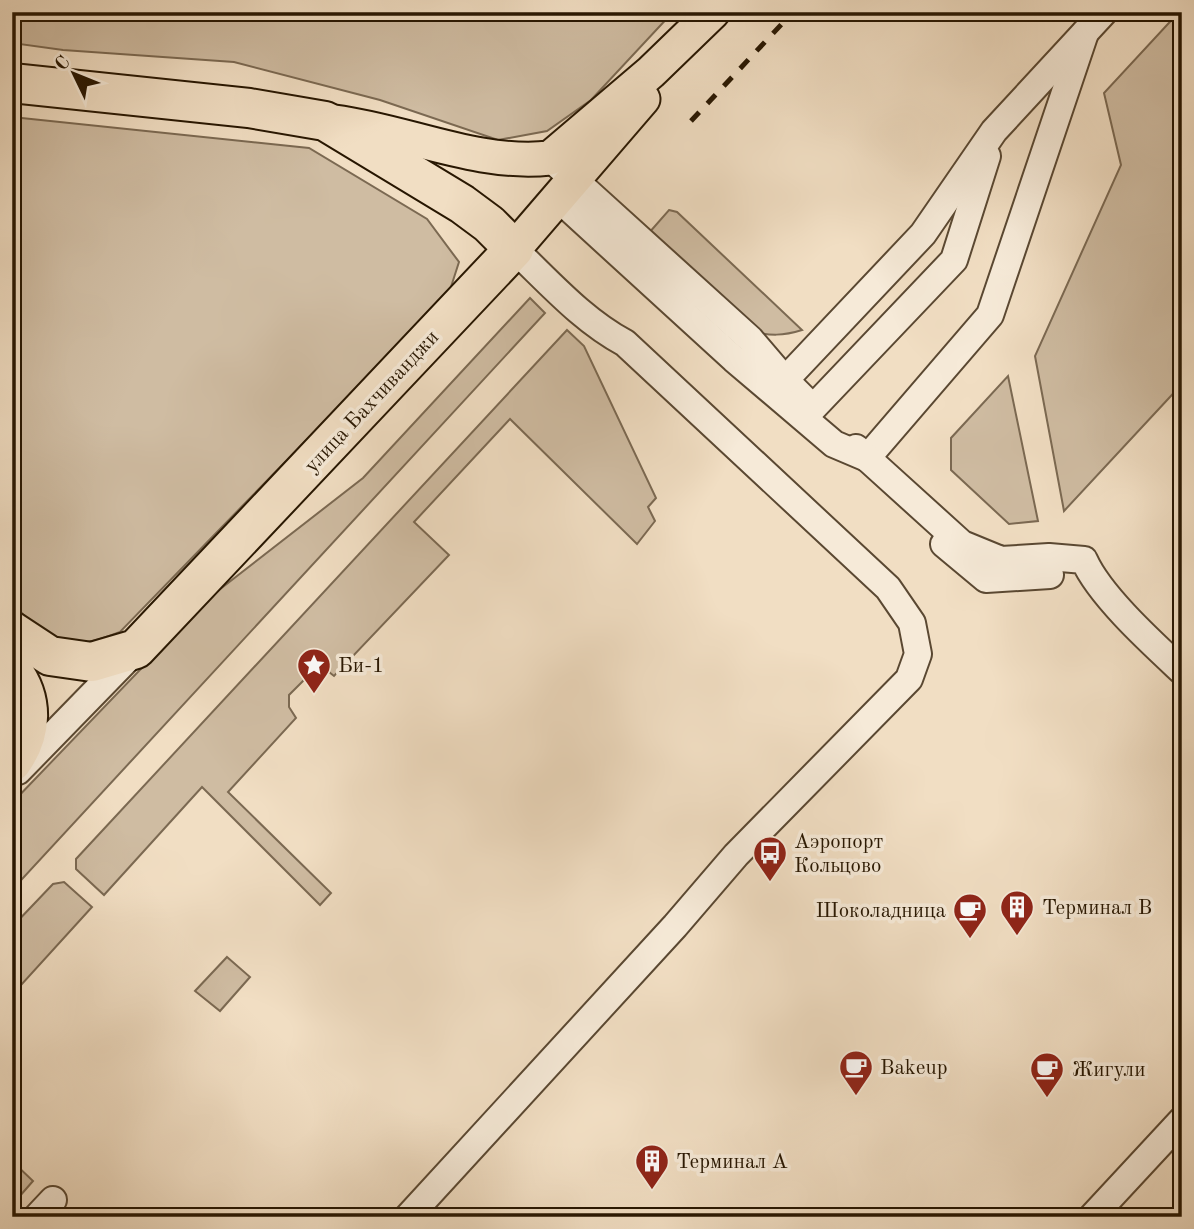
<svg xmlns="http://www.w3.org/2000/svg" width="1194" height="1229" font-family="'Old Standard TT',serif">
  <rect width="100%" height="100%" fill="#f1dec3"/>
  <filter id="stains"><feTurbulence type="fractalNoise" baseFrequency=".00286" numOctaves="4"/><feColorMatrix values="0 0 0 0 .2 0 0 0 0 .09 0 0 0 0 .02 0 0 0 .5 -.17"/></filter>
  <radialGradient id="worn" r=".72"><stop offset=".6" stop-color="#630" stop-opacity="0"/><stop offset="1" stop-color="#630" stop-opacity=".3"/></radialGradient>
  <g fill="#cfbca2" stroke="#7b6952" stroke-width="2">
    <polygon points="12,12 673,12 591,100 547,131 498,140 380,100 234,62 63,50 12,43"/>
    <polygon points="1179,12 1182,12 1182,384 1064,511 1035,356 1121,165 1104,93"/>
    <path d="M12 117 309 148 427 219 459 262 449 293 120 632C64 654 53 643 12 604Z"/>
    <path d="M669 210 677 212 802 330C783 336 770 336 751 331L648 234Z"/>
    <polygon points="530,298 545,313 12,890 12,803 210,597 363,478"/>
    <polygon points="567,330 584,346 656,498 648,507 655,521 637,544 510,419 414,522 449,555 334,676 324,668 315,669 289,695 289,707 296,718 228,792 331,893 320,905 202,787 104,895 76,869 76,859"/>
    <polygon points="1008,376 1038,521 1009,524 951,470 951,438"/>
    <polygon points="64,882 92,907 12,995 12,927 53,884"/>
    <polygon points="227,957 250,977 220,1011 195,991"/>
    <polygon points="12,1161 33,1181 12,1205"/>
  </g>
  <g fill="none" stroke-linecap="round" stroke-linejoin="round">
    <g stroke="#5a4832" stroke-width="30">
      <g id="minor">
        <polyline points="559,166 750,339 785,380 805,400"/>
        <polyline points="559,199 734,359 834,444 867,458 990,315 1085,33"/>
        <polyline points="785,380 923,234 994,131 1104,12"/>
        <polyline points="813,408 954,260 987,156"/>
        <path d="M856 448 962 544 1001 560 1049 557 1084 560C1100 596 1152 643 1182 671"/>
        <polyline points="944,544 986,579 1050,575"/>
        <polyline points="18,771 133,653"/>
        <polyline points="37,1217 53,1200"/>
        <path d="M408 1217 675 926 736 855 909 679 918 654 912 623 888 588 625 343C582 320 549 282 514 249"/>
        <polyline points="1092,1217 1182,1120"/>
      </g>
    </g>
    <g stroke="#271601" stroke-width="37">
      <g id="major">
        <path d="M335 122C406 131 477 166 550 158L651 72 713 12"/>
        <polyline points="514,249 643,99"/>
      </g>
    </g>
    <g stroke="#271601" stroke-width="42">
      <g id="highway">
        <polyline points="12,83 249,108 325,121 462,204 489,224 514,249 136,649 92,662 50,656 12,631"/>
        <path d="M12 670C34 699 33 733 12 762"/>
      </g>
    </g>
    <use href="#minor" stroke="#f6ead8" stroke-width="26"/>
    <use href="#major" stroke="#f1dec3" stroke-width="33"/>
    <use href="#highway" stroke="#f1dec3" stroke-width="38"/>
    <polyline stroke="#271601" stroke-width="5" stroke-dasharray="12 12" stroke-linecap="butt" points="691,121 793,12"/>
  </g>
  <defs>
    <g id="sight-pin" transform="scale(1.75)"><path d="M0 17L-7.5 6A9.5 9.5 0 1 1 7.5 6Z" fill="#8f2418" stroke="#f6ead8"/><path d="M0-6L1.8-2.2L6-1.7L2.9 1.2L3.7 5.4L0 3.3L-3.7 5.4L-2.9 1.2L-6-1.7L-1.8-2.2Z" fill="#fff"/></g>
    <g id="bus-pin" transform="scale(1.75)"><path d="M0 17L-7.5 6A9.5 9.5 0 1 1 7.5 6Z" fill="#8f2418" stroke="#f6ead8"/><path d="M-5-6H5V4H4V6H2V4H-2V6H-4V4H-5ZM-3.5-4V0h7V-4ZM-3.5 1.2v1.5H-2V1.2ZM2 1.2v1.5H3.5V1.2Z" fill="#fff"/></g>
    <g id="building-pin" transform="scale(1.75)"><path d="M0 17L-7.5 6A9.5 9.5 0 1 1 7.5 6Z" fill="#8f2418" stroke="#f6ead8"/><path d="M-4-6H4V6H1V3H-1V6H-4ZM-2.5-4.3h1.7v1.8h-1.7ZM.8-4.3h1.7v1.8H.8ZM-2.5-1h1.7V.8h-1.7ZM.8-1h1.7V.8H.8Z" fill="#fff"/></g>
    <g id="cafe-pin" transform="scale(1.75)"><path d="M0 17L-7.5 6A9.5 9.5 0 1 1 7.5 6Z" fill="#8f2418" stroke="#f6ead8"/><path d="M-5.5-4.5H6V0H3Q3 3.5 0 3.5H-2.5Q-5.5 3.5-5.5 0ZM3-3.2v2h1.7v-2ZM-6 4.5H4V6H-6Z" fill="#fff"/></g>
  </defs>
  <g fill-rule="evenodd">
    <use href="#sight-pin" x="314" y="665"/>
    <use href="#bus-pin" x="770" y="853"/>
    <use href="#building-pin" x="1017" y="907"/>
    <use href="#cafe-pin" x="970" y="910"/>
    <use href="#cafe-pin" x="856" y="1067"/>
    <use href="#cafe-pin" x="1047" y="1069"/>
    <use href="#building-pin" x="652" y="1161"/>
  </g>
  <g text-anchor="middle" stroke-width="7" stroke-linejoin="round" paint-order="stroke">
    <g font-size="21" fill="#271601" stroke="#f6ead8">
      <text transform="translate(371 401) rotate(-47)" y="7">улица Бахчиванджи</text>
    </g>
    <g font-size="21" fill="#271601" stroke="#f6ead8" text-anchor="start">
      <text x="338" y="672">Би-1</text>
      <text x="794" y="848">Аэропорт<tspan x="794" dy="24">Кольцово</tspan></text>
      <text x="1042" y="914">Терминал B</text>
      <text x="946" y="917" text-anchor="end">Шоколадница</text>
      <text x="880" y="1074">Bakeup</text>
      <text x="1072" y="1076">Жигули</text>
      <text x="676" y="1168">Терминал А</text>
    </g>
  </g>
  <rect width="1194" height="1229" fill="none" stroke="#f1dec3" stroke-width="42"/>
  <rect x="14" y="14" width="1166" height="1201" fill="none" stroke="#271601" stroke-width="3.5"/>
  <rect x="21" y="21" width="1152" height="1187" fill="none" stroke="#271601" stroke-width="2"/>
  <g transform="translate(74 74) rotate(313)" stroke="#f6ead8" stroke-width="5" paint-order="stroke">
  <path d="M0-5L12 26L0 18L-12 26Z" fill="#271601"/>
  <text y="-10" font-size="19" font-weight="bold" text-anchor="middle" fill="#271601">С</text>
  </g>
  <rect width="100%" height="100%" filter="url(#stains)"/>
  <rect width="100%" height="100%" fill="url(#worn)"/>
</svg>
